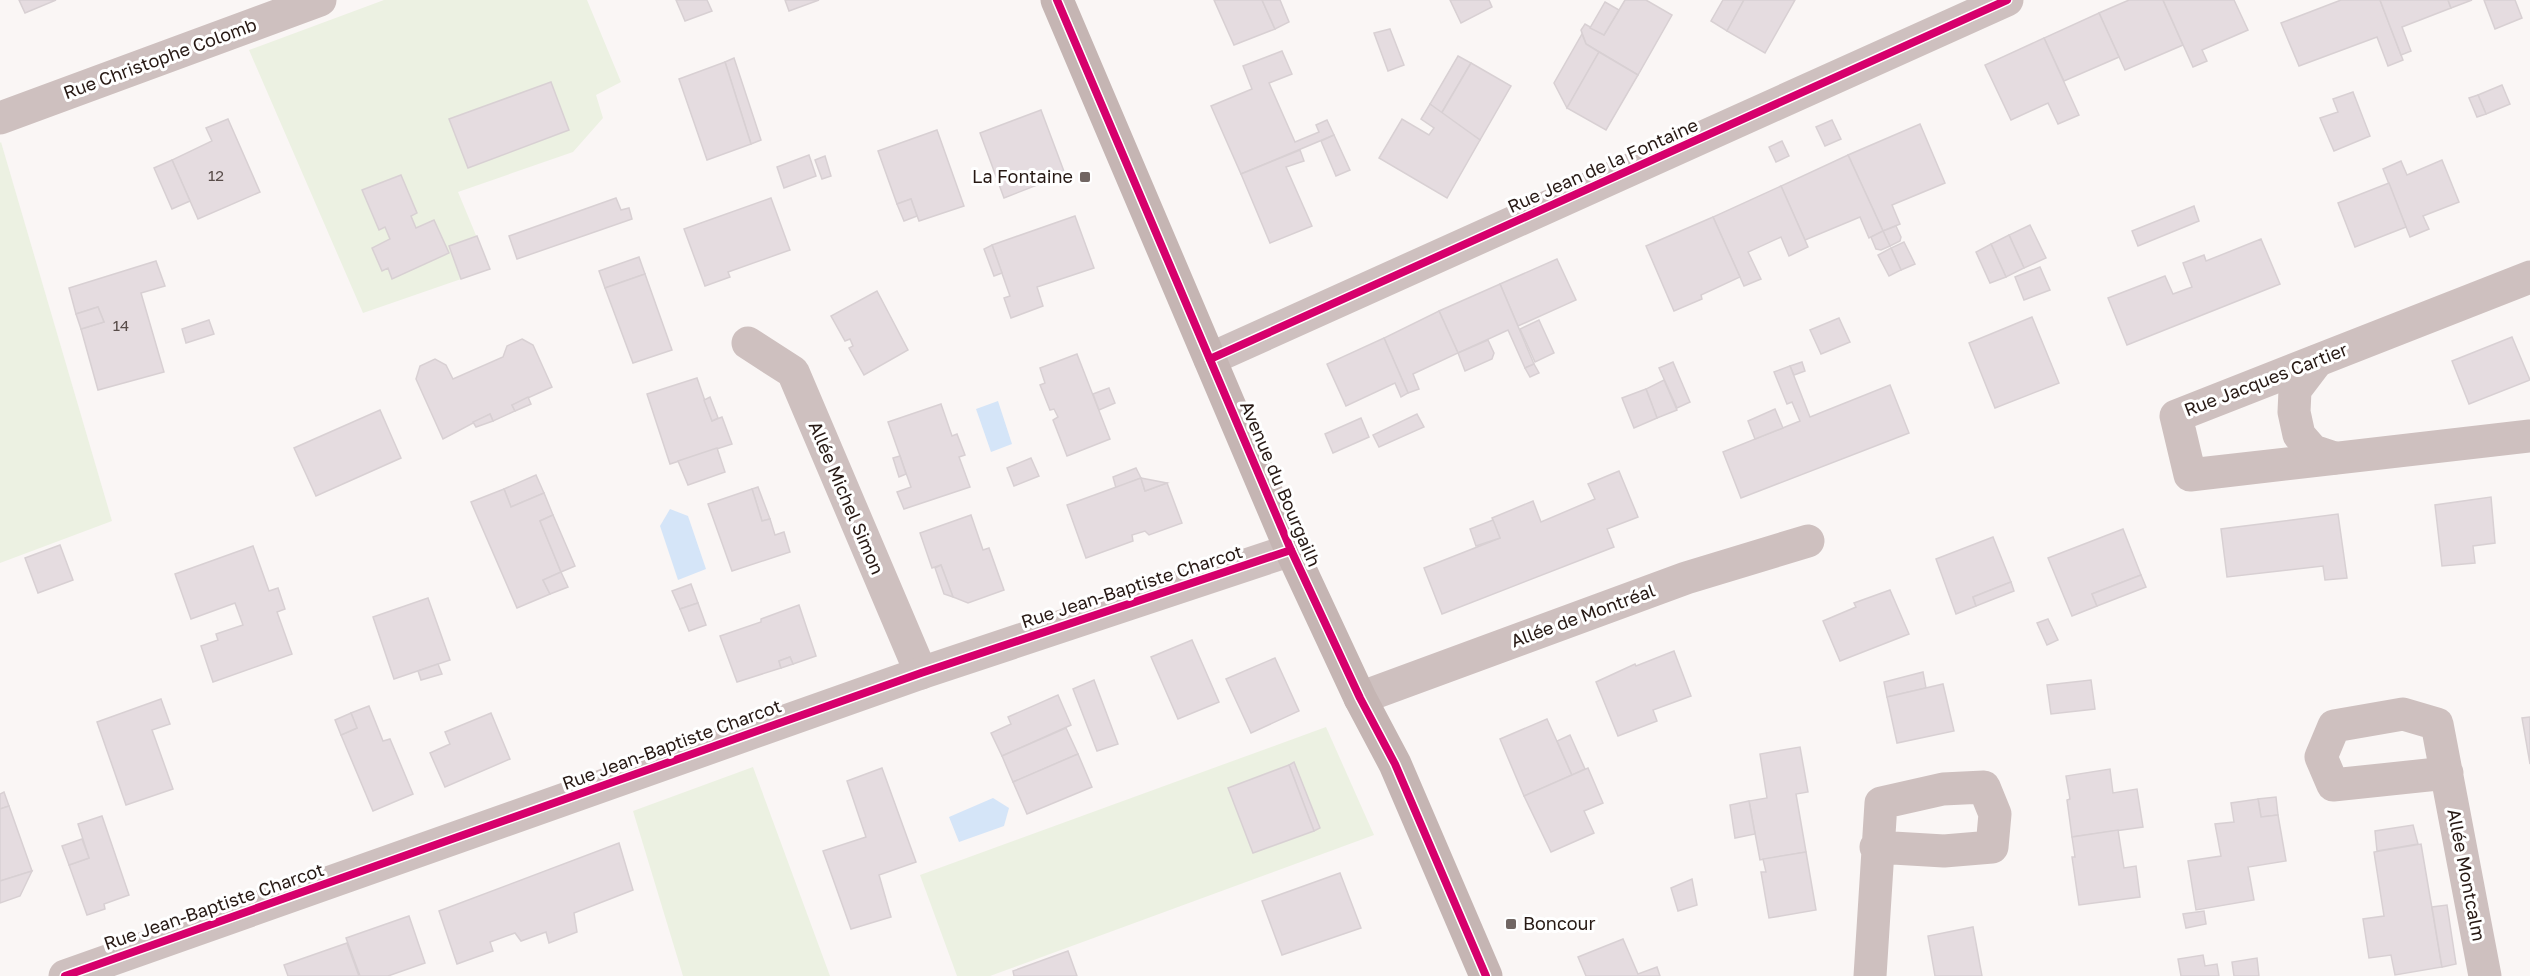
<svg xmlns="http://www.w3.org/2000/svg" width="2530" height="976" font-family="'Golos Text',sans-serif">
  <rect width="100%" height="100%" fill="#faf6f5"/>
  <g fill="#ecf1e2">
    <polygon points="384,0 587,0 621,82 596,95 603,118 573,152 458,192 490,269 363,313 249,50"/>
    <polygon points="1,142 112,521 0,563 0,143"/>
    <polygon points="1326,727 1374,835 990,976 957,976 920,875"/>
    <polygon points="753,767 830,976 683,976 633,811"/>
  </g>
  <g fill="#d5e5f8">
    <polygon points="998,401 1012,444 991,452 976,409"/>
    <polygon points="670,509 688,516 706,569 678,580 660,526"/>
    <polygon points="993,798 1009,808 1004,826 959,842 949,817"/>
  </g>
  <g fill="#e5dce0" stroke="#d8d0d3" stroke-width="1.5">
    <polygon points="19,0 56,0 25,13"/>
    <polygon points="676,0 707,0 712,11 685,21"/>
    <polygon points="785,0 819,0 789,11"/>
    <polygon points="1214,0 1262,0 1275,29 1234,45"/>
    <polygon points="1262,0 1280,0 1289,22 1275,29"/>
    <polygon points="1450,0 1489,0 1492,7 1461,23"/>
    <polygon points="1625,0 1646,0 1672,15 1638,75 1586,44 1581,30 1585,24 1604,35"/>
    <polygon points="1723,0 1744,0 1727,31 1711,21"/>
    <polygon points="1744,0 1795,0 1765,53 1727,31"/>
    <polygon points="2129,0 2163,0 2183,45 2125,70 2099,13"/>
    <polygon points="2163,0 2234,0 2248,30 2202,50 2207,61 2193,67"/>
    <polygon points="2341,0 2380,0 2403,60 2388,66 2377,37 2299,66 2281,23"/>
    <polygon points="2380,0 2448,0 2451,8 2402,27 2411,51 2401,55"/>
    <polygon points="2448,0 2472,0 2451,8"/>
    <polygon points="2484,0 2515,0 2522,18 2495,29"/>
    <polygon points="1605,2 1619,10 1604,35 1590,28"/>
    <polygon points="2099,13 2119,57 2064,81 2044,38"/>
    <polygon points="1390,29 1404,65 1388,71 1374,33"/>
    <polygon points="1582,34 1586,44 1599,52 1567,108 1554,83"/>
    <polygon points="2044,38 2079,115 2058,124 2048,103 2011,120 1985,65"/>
    <polygon points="1282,51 1292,74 1269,83 1295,142 1319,132 1316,125 1327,120 1334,135 1241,174 1211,106 1252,89 1243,66"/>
    <polygon points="1599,52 1638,75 1606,130 1567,108"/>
    <polygon points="1458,56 1471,63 1441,114 1430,104"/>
    <polygon points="734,58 761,140 751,144 725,62"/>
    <polygon points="725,62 751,144 707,160 679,79"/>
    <polygon points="1471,63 1511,86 1480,140 1441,114"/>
    <polygon points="551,82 569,130 468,168 449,119"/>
    <polygon points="2502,85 2510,104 2486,114 2478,95"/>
    <polygon points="2353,92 2370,136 2334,151 2320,118 2338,112 2333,99"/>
    <polygon points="2478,95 2486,114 2477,117 2469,98"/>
    <polygon points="1430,104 1480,140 1447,198 1379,158 1402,119 1429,135 1434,128 1421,119"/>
    <polygon points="1041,110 1065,174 1004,198 980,133"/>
    <polygon points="228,119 260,192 198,219 172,160 212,141 206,128"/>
    <polygon points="1832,120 1841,139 1825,146 1816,127"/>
    <polygon points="1920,124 1945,183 1892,205 1900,224 1883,231 1848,155"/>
    <polygon points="937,130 964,206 919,221 911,199 897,204 878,151"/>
    <polygon points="1334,135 1350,170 1336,176 1321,141"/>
    <polygon points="1782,141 1789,156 1776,162 1769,147"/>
    <polygon points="1300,150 1304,161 1286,167 1312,226 1270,243 1241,174"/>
    <polygon points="809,155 816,176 784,188 777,167"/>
    <polygon points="1848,155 1883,231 1869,238 1860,217 1805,240 1781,186"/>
    <polygon points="825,156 831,176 822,179 815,160"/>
    <polygon points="172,160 190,201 172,209 154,168"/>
    <polygon points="2442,160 2459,202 2423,216 2429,229 2410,237 2383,169 2401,161 2407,175"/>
    <polygon points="401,175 417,213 411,216 416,228 434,220 449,253 392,279 388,268 382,271 372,248 390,239 385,227 379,230 362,190"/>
    <polygon points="2389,183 2406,227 2355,247 2338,203"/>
    <polygon points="1781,186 1808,247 1789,256 1781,237 1748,252 1761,279 1744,286 1713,217"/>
    <polygon points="616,198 621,210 629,208 632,219 517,259 509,236"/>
    <polygon points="771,198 790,250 728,272 730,277 705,286 684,229"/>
    <polygon points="911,199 917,216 904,221 897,204"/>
    <polygon points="2194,206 2199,221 2138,246 2132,231"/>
    <polygon points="1075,216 1094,268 1037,287 1043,306 1011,318 1004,298 1010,296 992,245"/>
    <polygon points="1713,217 1740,277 1701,295 1702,299 1674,311 1646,246"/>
    <polygon points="2030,225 2046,258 2024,268 2009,235"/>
    <polygon points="1896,226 1901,237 1900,241 1890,246 1883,231"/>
    <polygon points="1883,231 1890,246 1881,250 1876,249 1871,237"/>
    <polygon points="2009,235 2024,268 2006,277 1991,244"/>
    <polygon points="477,236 490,269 461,279 449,246"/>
    <polygon points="2261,239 2280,284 2127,345 2108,298 2165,276 2173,294 2192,287 2183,263 2204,255 2206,261"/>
    <polygon points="1904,242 1915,264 1901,270 1891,248"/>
    <polygon points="1991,244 2006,277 1990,283 1976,252"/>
    <polygon points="992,245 1002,273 994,276 984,249"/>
    <polygon points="1891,248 1901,270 1889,276 1878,255"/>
    <polygon points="639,257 645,274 605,288 599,271"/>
    <polygon points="1557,259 1576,300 1518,326 1500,284"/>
    <polygon points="156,261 165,286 141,293 164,372 98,390 81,329 104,322 98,307 76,314 69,288"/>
    <polygon points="2040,267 2050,290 2024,300 2015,277"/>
    <polygon points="645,274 672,350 633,363 605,288"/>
    <polygon points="1500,284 1534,364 1525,368 1508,330 1458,353 1439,311"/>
    <polygon points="877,291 908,350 864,375 849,348 853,346 850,339 845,341 831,316"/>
    <polygon points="98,307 104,322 81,329 76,314"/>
    <polygon points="1439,311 1458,353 1413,374 1419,389 1408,393 1384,338"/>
    <polygon points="2032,317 2059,383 1995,408 1969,343"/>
    <polygon points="1839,318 1850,342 1821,354 1810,330"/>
    <polygon points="209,320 214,334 186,343 182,329"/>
    <polygon points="1539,320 1554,353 1535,362 1520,329"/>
    <polygon points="2512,337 2530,380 2469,404 2452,361"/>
    <polygon points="1384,338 1408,393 1401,397 1395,383 1346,406 1327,364"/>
    <polygon points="522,339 533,345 552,387 512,405 515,411 493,421 490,414 443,439 416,379 420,366 435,359 446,365 453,379 503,357 507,346"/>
    <polygon points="1488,340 1494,353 1492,359 1465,371 1458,353"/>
    <polygon points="1077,354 1110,439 1067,456 1053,420 1058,417 1054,409 1050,410 1040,385 1045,383 1040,368"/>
    <polygon points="1673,362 1690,402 1677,408 1659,368"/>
    <polygon points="1802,362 1805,371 1794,375 1790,366"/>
    <polygon points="1534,364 1539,373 1530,377 1525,368"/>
    <polygon points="1790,366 1810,417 1890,385 1909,433 1741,498 1723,452 1800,421 1792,402 1787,404 1774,372"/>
    <polygon points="697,378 712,421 722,417 732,444 670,464 647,394"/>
    <polygon points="1664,380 1677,410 1657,418 1646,389"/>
    <polygon points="1109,388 1115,403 1099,410 1093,394"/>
    <polygon points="1646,389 1657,418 1634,428 1622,398"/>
    <polygon points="528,397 531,404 515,411 512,405"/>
    <polygon points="710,397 718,418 712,421 704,400"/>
    <polygon points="941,404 952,436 957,434 965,455 959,457 970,487 904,509 897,492 911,487 888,422"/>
    <polygon points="1775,409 1783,428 1755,439 1748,421"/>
    <polygon points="380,410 401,458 316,496 294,448"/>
    <polygon points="490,414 493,421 476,427 473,422"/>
    <polygon points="1417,414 1424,427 1379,447 1373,435"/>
    <polygon points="1361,418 1369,437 1333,453 1325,434"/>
    <polygon points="717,448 725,472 688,485 678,461"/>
    <polygon points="900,456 906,474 899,477 893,458"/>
    <polygon points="1031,458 1039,476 1014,486 1007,468"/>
    <polygon points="1136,468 1141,478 1116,488 1113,477"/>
    <polygon points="1619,471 1638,517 1607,529 1614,547 1442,614 1424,568 1500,538 1492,518 1533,501 1541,522 1595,499 1588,484"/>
    <polygon points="536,475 544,493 511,507 504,489"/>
    <polygon points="1141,478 1145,491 1167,483 1182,523 1149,535 1145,531 1132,535 1133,541 1086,558 1067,505"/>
    <polygon points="1141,478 1167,483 1145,491"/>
    <polygon points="758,487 770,519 762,521 752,489"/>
    <polygon points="504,489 511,507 544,493 553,515 540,521 561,572 543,580 550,594 517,608 471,502"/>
    <polygon points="752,489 762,521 770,519 775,535 784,532 790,552 732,571 708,504"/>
    <polygon points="2491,497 2495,543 2473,546 2475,563 2442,566 2435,505"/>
    <polygon points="2338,514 2347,578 2325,580 2323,566 2227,577 2221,529"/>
    <polygon points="553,515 575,566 561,572 540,521"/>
    <polygon points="971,515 983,550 989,548 1004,590 968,603 953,597 941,565 932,568 920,533"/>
    <polygon points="1493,520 1500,538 1476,546 1470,529"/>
    <polygon points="2123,529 2141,575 2092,594 2097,606 2072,616 2048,558"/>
    <polygon points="1993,537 2011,582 1973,597 1976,606 1956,614 1936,559"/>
    <polygon points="60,545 73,580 38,593 25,558"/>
    <polygon points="253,546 269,591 278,588 285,609 277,612 292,654 213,682 201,646 218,640 216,634 243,625 235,603 191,619 175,574"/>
    <polygon points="941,565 953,597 944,594 935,568"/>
    <polygon points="561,572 568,587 550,594 543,580"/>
    <polygon points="2141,575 2146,587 2097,606 2092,594"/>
    <polygon points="2011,582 2014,591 1976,606 1973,597"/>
    <polygon points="691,584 698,603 680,609 672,591"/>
    <polygon points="1890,590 1909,634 1840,661 1823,621 1856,607 1854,603"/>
    <polygon points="428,598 450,660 394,679 373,617"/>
    <polygon points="698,603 706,625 689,631 680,609"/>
    <polygon points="799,605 816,656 793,664 790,657 779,661 781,668 737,682 720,636 761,622 761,619"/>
    <polygon points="2048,619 2058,640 2047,645 2037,623"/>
    <polygon points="1192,640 1219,702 1178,719 1151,657"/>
    <polygon points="1674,651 1691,696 1653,710 1657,721 1618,736 1596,682 1635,664 1636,666"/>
    <polygon points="790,657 793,664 781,668 779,661"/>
    <polygon points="1275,658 1299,711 1251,733 1226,679"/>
    <polygon points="438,664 442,674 421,680 418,671"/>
    <polygon points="1923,672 1926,688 1887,697 1884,682"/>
    <polygon points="1094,680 1118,744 1097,751 1073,689"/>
    <polygon points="2091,680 2095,709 2051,714 2047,685"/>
    <polygon points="1943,684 1954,731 1897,743 1887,697"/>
    <polygon points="1058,695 1071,725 1002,756 991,733 1011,724 1008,717"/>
    <polygon points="161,699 170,724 152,730 173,789 126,805 97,722"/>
    <polygon points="369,706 383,741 390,739 413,794 373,811 341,735 357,728 351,713"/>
    <polygon points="351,713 357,728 341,735 335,720"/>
    <polygon points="491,713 510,759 445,787 430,753 450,744 445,732"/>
    <polygon points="2530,717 2530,764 2522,718"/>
    <polygon points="1547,719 1572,775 1524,796 1500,739"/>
    <polygon points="1066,728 1078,754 1013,782 1002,756"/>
    <polygon points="1570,735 1585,769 1572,775 1557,741"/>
    <polygon points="1800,747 1808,792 1796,794 1806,852 1760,860 1749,801 1767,798 1760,754"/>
    <polygon points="1078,754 1092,787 1027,814 1013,782"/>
    <polygon points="1294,762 1320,828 1314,831 1289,765"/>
    <polygon points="1289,765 1314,831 1253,853 1228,788"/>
    <polygon points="882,768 916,862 879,875 891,917 851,929 823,851 866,837 847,781"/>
    <polygon points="1588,768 1603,803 1584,811 1594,833 1551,852 1524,796"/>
    <polygon points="2110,769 2113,793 2137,789 2143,827 2072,837 2067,800 2070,799 2066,776"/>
    <polygon points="4,792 9,806 0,809 0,794"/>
    <polygon points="2276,797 2278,815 2261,817 2258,799"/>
    <polygon points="2258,799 2261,817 2278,815 2286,861 2248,867 2254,900 2196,910 2188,861 2221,856 2215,824 2234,822 2231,803"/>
    <polygon points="1749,801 1755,834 1735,838 1730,805"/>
    <polygon points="9,806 32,871 0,881 0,809"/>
    <polygon points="102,816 129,895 104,904 105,909 87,915 69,865 89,858 78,824"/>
    <polygon points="2413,825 2418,844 2377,851 2375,831"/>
    <polygon points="2118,830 2124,868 2136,866 2140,897 2079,905 2072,857 2075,857 2072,837"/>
    <polygon points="82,839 89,858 69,865 62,846"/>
    <polygon points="619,843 633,890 574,913 577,932 549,943 546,932 521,941 515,933 490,942 493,951 457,964 439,911"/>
    <polygon points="2421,844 2442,967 2395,975 2391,955 2369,958 2363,919 2384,916 2374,852"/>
    <polygon points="1806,852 1816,910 1769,918 1761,872 1766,872 1763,859"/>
    <polygon points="32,871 20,896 0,903 0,881"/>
    <polygon points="1340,873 1361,928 1282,955 1262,901"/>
    <polygon points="1692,879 1697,905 1678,911 1671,888"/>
    <polygon points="2447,905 2456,964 2442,967 2432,907"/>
    <polygon points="2204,911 2206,924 2186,928 2183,914"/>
    <polygon points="409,916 425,963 388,976 360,976 346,938"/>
    <polygon points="1973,927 1982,976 1935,976 1928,936"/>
    <polygon points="1623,939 1638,974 1657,967 1660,976 1586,976 1578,957"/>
    <polygon points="347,943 359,976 288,976 284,965"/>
    <polygon points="1068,951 1077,976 1014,976 1013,971"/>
    <polygon points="2203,955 2205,966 2217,964 2219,976 2181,976 2178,959"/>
    <polygon points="2257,958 2259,976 2234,976 2232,962"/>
  </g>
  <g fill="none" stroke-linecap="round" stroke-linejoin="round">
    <g stroke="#cec0bf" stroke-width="33">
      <polyline points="0,118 320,0"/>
      <polyline points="2530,277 2176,416 2190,475 2530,436"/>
      <polyline points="748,343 793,372 921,673"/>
      <polyline points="1210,359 2007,0"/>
      <polyline points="2317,361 2295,390 2294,412 2299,435 2313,451 2334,458"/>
      <polyline points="1360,698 1686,578 1808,541"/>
      <polyline points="2447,773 2333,785 2321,757 2334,726 2403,714 2437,724 2485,976"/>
      <polyline points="65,976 921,673 1291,550"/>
      <polyline points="1870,976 1881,803 1943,789 1984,787 1995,814 1992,847 1944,851 1876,847"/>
    </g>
    <polyline stroke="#c5b5b3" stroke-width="33" points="1057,0 1291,550 1360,698 1395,764 1486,976"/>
    <g stroke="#fff" stroke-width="11">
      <g id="cycleway">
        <polyline points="1057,0 1291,550 1360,698 1395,764 1486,976"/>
        <polyline points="1210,359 2007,0"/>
        <polyline points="65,976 921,673 1291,550"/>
      </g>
    </g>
    <use href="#cycleway" stroke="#d6006c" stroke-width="8"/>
  </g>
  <g fill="#716663" stroke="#fff" stroke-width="2">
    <rect x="1079" y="171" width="12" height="12" rx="3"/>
    <rect x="1505" y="918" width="12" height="12" rx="3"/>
  </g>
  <g text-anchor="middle" stroke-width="6" stroke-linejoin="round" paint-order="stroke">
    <g font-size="15" fill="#584c49">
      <text x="216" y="181">12</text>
      <text x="121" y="331">14</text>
    </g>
    <g font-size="18" fill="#271914" stroke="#fff">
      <text transform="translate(160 59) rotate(-20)" y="6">Rue Christophe Colomb</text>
      <text transform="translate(1603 166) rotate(-24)" y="6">Rue Jean de la Fontaine</text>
      <text transform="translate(2266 380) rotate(-21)" y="6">Rue Jacques Cartier</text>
      <text transform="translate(1280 484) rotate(67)" y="6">Avenue du Bourgailh</text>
      <text transform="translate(846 498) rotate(67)" y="6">Allée Michel Simon</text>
      <text transform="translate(1132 587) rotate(-18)" y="6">Rue Jean-Baptiste Charcot</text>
      <text transform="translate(1583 616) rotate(-20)" y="6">Allée de Montréal</text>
      <text transform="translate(672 745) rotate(-20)" y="6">Rue Jean-Baptiste Charcot</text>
      <text transform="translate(2466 875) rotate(79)" y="6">Allée Montcalm</text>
      <text transform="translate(214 907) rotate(-19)" y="6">Rue Jean-Baptiste Charcot</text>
    </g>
    <g font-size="18" fill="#271914" stroke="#fff" text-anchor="end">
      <text x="1073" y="183">La Fontaine</text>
      <text x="1523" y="930" text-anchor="start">Boncour</text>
    </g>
  </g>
</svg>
